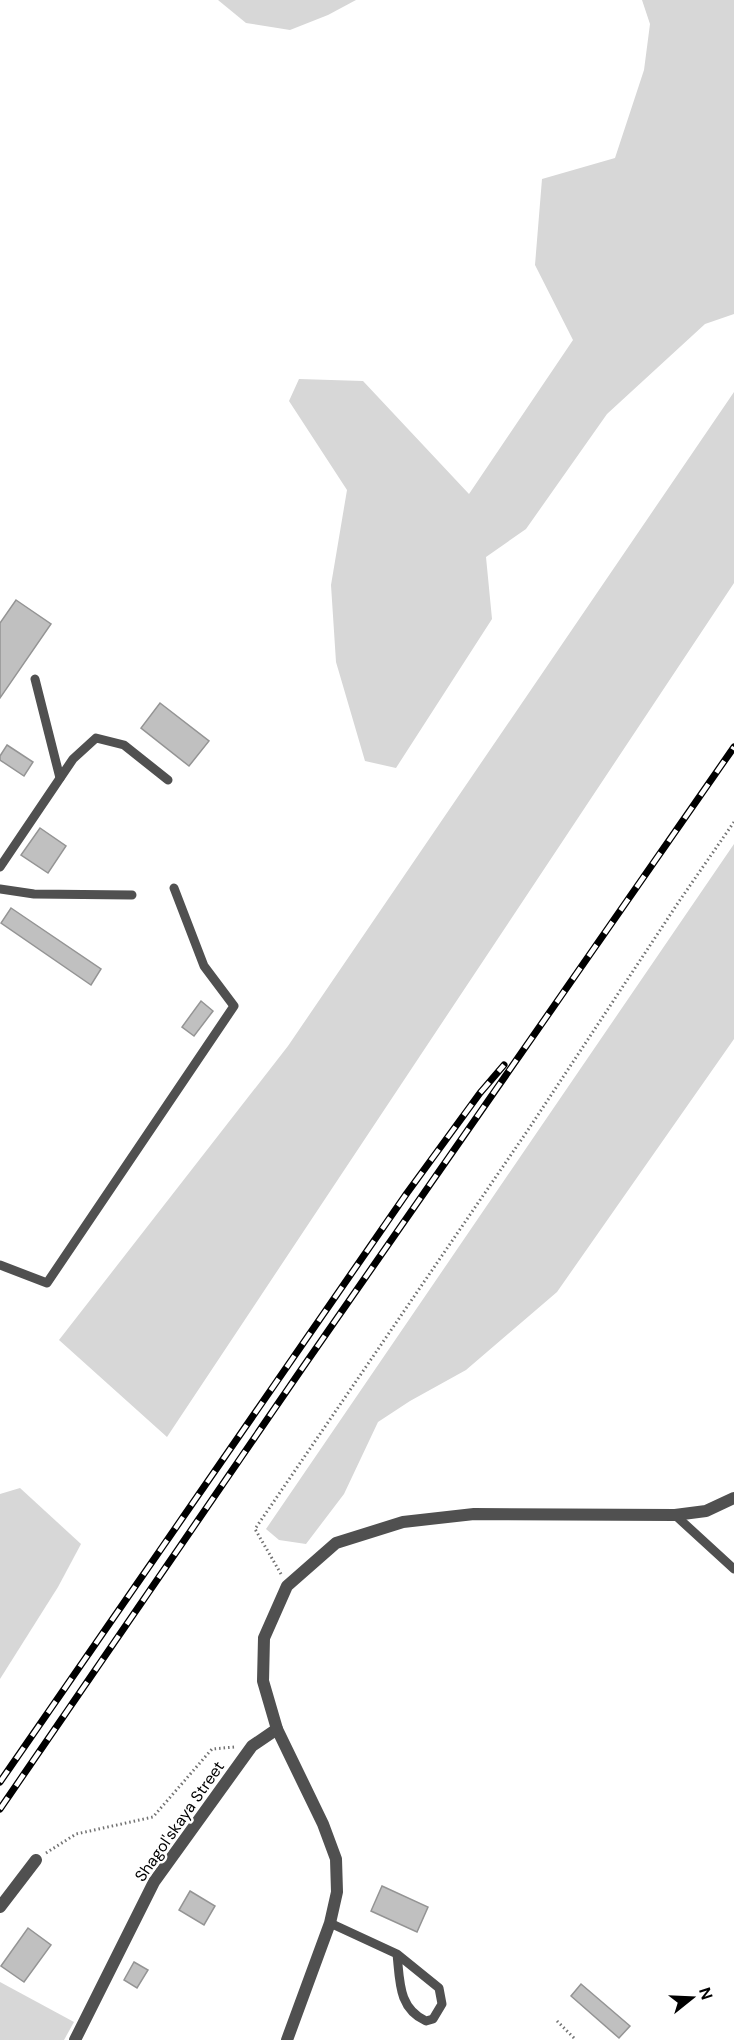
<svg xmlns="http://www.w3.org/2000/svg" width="734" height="2040" font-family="'DM Sans',sans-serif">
  <rect width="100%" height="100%" fill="#fff"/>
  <g fill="#d7d7d7">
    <polygon points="218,0 356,0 328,15 290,30 246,23"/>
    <polygon points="642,0 734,0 734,314 705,324 607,414 526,529 486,557 492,619 396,768 365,761 336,662 331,585 347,490 289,401 299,379 363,381 469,494 573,340 535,265 542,179 615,158 644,70 650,24"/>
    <polygon points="734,392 734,583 167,1437 59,1340 288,1046"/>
    <polygon points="734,844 734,1039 557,1292 466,1370 410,1401 378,1422 344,1494 306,1544 279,1540 266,1529"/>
    <polygon points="20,1488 81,1544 58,1587 0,1679 0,1494"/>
    <polygon points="0,1982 74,2022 64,2040 0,2040"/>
  </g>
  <g fill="#c0c0c0" stroke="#949494" stroke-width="1.5">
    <polygon points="16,600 51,624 0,698 0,623"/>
    <polygon points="160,703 209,741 189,766 141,728"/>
    <polygon points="7,745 33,762 24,776 0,760 0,756"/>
    <polygon points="40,828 66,846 48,873 21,855"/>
    <polygon points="11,908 101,969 91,985 1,923"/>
    <polygon points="201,1001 213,1011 194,1036 182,1027"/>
    <polygon points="382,1886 428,1907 417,1932 371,1911"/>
    <polygon points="190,1891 215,1906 204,1925 179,1910"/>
    <polygon points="28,1928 51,1945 24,1982 1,1966"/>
    <polygon points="134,1962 148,1970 137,1988 124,1980"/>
    <polygon points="581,1984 630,2026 619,2038 571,1996"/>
  </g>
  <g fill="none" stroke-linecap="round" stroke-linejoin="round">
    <g stroke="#727272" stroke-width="3" stroke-dasharray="1.5 3" stroke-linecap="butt">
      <polyline points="281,1574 255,1529 530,1127 680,900 734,822"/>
      <polyline points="46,1853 76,1834 153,1817 212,1749 235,1747"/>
      <polyline points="557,2021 576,2040"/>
    </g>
    <g stroke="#505050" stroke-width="9">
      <polyline points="35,679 60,778"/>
      <polyline points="0,867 73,759 96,738 124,745 168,780"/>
      <polyline points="0,889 34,894 132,895"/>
      <polyline points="0,1265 47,1283 234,1006 204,966 174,888"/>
      <polyline points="675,1515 734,1569"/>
      <path d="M330 1923 397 1954 439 1988 442 2004 433 2019 426 2021C398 2008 400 1981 397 1954"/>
    </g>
    <g stroke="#505050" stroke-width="12">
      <polyline points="0,1907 36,1860"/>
      <polyline points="75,2040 154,1882 252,1746 277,1729"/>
      <polyline points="287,2040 330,1923 337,1892 336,1859 323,1824 277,1729 263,1681 264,1638 287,1586 336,1543 403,1522 474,1514 675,1515 706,1511 734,1498"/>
    </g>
    <g stroke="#000" stroke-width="7">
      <g id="rail">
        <polyline points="0,1782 407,1193 480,1093 504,1065"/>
        <polyline points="0,1809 301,1370 734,747"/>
      </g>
    </g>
    <use href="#rail" stroke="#fff" stroke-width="4.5" stroke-dasharray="14" stroke-linecap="butt"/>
  </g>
  <g text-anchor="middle" stroke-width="5" stroke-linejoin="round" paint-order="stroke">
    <g font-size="16" fill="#000" stroke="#fff">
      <text transform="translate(179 1821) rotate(-55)" y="6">Shagol'skaya Street</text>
    </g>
  </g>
  <g transform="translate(692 1998) rotate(72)" stroke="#ffffff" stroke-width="4.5" paint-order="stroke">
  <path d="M0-4.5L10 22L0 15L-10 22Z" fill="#000000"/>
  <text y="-9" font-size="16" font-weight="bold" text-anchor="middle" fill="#000000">N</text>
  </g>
</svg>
